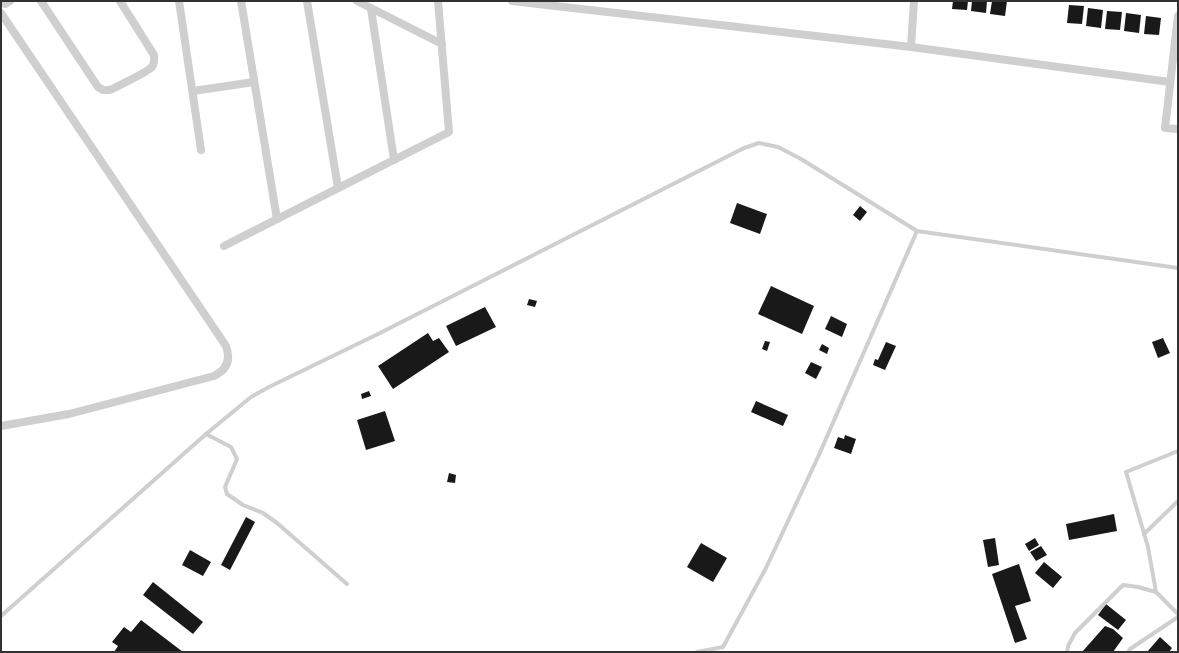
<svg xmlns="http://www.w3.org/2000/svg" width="1179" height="653" font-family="'Varela Round',sans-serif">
  <rect width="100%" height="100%" fill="#fff"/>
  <g fill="#191919">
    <polygon points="953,1 968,1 967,10 952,9"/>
    <polygon points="972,1 987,1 986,13 971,11"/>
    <polygon points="992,1 1007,1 1005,16 990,14"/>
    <polygon points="1069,5 1084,6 1082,24 1067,23"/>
    <polygon points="1088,8 1103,10 1101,28 1086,26"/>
    <polygon points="1107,11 1122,12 1120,30 1105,29"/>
    <polygon points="1126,13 1141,15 1139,33 1124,31"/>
    <polygon points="1146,16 1161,18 1159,35 1144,34"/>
    <polygon points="737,203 767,214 760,234 730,223"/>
    <polygon points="860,206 867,212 860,221 853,215"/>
    <polygon points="771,286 814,306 802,334 758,314"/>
    <polygon points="529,299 537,301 535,307 527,305"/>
    <polygon points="485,307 496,327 456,346 446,326"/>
    <polygon points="831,316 847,324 842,337 825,329"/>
    <polygon points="428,333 433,341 439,338 449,352 393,389 378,366"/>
    <polygon points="1163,338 1170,353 1158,358 1152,342"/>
    <polygon points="765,341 770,342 767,351 762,349"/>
    <polygon points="886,342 896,346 885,370 873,365 875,359 878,360"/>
    <polygon points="822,344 829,348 827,354 819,350"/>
    <polygon points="811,362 822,367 816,379 805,373"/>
    <polygon points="369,391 371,396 362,399 361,394"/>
    <polygon points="756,401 788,415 783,426 751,412"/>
    <polygon points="385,411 395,441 366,450 357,420"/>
    <polygon points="845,435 856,439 851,454 834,448 838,437 844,439"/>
    <polygon points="449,473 456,475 455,483 447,482"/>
    <polygon points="1114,514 1117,531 1069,540 1066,524"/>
    <polygon points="246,517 255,522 230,570 221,565"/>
    <polygon points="995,538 999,565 988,567 983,540"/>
    <polygon points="1035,538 1039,545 1029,551 1025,544"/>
    <polygon points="701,543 727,558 713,582 687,567"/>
    <polygon points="1041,546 1047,555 1036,561 1030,552"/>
    <polygon points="190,550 211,562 203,576 182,565"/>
    <polygon points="1044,562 1062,577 1053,588 1035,573"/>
    <polygon points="1019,564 1031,601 1015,606 1027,639 1015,643 992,574"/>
    <polygon points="153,582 203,622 193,634 143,595"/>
    <polygon points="1106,604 1126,620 1118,630 1098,615"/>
    <polygon points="141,620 183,652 114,652 118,646 112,642 124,627 131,632"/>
    <polygon points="1105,626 1113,629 1123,638 1113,652 1082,652"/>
    <polygon points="1160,637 1172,648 1169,652 1147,652"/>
  </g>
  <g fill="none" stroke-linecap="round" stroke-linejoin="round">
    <g stroke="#cfcfcf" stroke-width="4">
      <polyline points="206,434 231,447 237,459 225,487 227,494 243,505 263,513 277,523 347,584"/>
      <polyline points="1178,451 1126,472 1148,547 1156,592 1178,614"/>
      <polyline points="1144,534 1178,501"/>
      <polyline points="1,616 206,434 251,397 269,387 378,334 744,148 759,143 778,147 801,159 917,231 1178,268"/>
      <polyline points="697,652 723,647 766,568 818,457 917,231"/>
      <polyline points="1067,652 1068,646 1075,633 1123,585 1138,587 1156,592"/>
      <polyline points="1128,652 1130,649 1178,617"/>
    </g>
    <g stroke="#cfcfcf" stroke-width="8">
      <path d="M41 1 98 87 103 90H110C120 85 144 74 152 67 155 63 154 59 154 55L120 1"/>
      <polyline points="179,1 201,150"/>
      <polyline points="241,1 277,219"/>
      <polyline points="307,1 338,188"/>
      <polyline points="357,1 442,44"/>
      <polyline points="512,1 911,47 1170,82"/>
      <polyline points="5,4 10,1"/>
      <polyline points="371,9 394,160"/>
      <path d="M1 13 226 346C231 360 227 370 214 376L69 414 1 426"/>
      <polyline points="1178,16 1165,128 1178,129"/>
      <polyline points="911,47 914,1"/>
      <polyline points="193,91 254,82"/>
      <polyline points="224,246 449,132 438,1"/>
    </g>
  </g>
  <rect width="1179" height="653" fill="none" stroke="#323232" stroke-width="4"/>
</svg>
